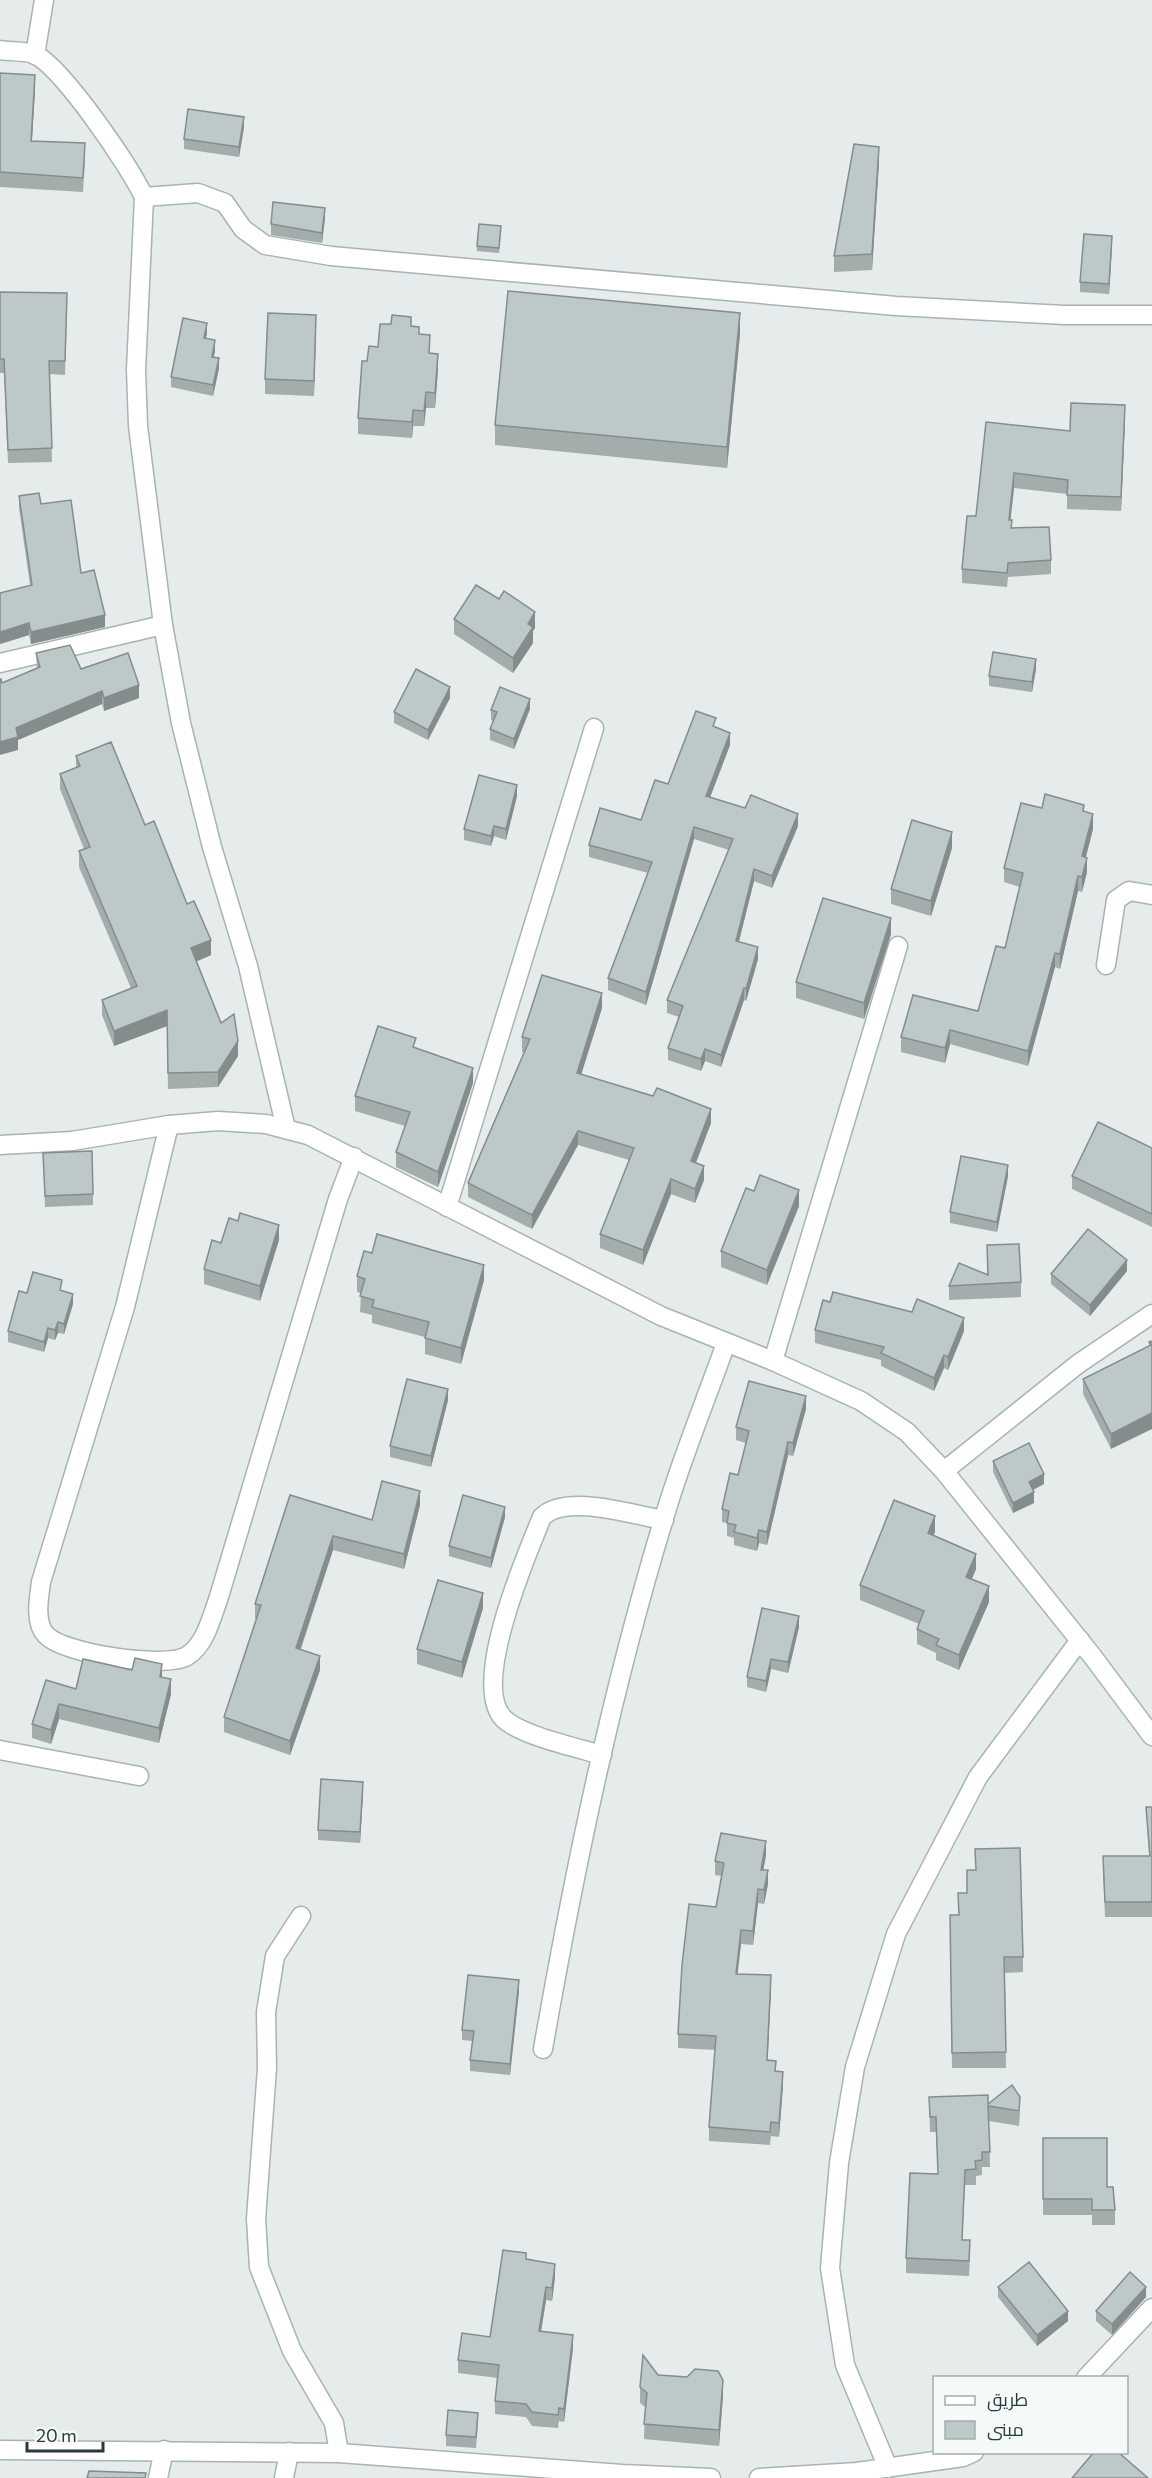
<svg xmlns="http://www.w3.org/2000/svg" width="1152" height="2478" font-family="Commissioner,Cairo,sans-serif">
  <rect width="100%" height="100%" fill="#e5eceb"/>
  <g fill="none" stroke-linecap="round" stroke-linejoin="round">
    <g stroke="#a8b3b3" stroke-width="21">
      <g id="minor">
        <path d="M0 50C10 52 27 50 36 55 65 71 130 167 144 197L136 370 138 426 163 625 181 723 212 847 248 966 286 1129"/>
        <polyline points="35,55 44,0"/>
        <polyline points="144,197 198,193 225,203 243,229 265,245 331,256 896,306 1065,315 1152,315"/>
        <polyline points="0,663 163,625"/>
        <polyline points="1106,965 1116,900 1129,891 1152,895"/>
        <path d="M169 1125 125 1307 41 1582C39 1597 34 1623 46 1635 63 1654 165 1669 187 1656 205 1645 211 1619 218 1600L338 1199 354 1157"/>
        <polyline points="0,1145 72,1141 169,1125 218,1121 266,1124 308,1135 661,1316 773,1361 861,1401 907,1432 944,1471 1093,1657 1152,1736"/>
        <polyline points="447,1207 594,728"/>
        <polyline points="773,1361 898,946"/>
        <polyline points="944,1471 1078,1364 1152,1314"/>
        <polyline points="0,1750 139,1776"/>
        <path d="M602 1755C578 1748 519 1735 503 1718 471 1683 526 1556 542 1517 566 1493 633 1515 664 1520"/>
        <polyline points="301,1916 275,1956 266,2012 267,2068 256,2219 259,2267 292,2351 334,2423 339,2453"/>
        <path d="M543 2049C575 1866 613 1683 668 1505 685 1450 707 1397 726 1343"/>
        <polyline points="1086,2378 1152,2308"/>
        <polyline points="0,2450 339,2453 622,2474 711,2478"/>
        <polyline points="888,2468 845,2365 830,2268 839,2163 855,2067 896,1934 978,1777 1080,1640"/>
        <polyline points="158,2478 164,2450"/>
        <polyline points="284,2478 289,2452"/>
        <polyline points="759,2478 857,2472 963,2457 974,2452"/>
      </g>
    </g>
    <use href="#minor" stroke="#fff" stroke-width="18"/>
  </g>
  <g fill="#a3adac">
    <polygon points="0,73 35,89 32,141 85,158 83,192 0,187"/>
    <polygon points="244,127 239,157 184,149 184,139"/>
    <polygon points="879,162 872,270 834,272 834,256"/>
    <polygon points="325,218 322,243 271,235 271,224"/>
    <polygon points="501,231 499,253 477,251 477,246"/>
    <polygon points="1112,246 1109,294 1080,292 1080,282"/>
    <polygon points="0,292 67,307 65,375 50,374 52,462 8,463 4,373 0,373"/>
    <polygon points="411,326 419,334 438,369 435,408 426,408 424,426 413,426 412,438 358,434 358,418 367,361 378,347"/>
    <polygon points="316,330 314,396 265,394 265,379"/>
    <polygon points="207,333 206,338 215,350 214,357 219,368 213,396 171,387 171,377"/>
    <polygon points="740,334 727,468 495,445 495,425"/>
    <polygon points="1125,419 1121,511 1067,509 1067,494 1014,488 1010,520 1012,528 1051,560 1051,574 1008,577 1007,587 962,583 962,569 976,516 986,422 1070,431"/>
    <polygon points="19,496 41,504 81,573 105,627 31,644 29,635 0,644 30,585 19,508"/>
    <polygon points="454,619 535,628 533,631 533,643 513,673 454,634"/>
    <polygon points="36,653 81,669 139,698 104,711 102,704 18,740 18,750 2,683 37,669"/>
    <polygon points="1036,669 1032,692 989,686 989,676"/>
    <polygon points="450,698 428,740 394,723 394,712"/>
    <polygon points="530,709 514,749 490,740 490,729 493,721 491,720 491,710"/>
    <polygon points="716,727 730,745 710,797 798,826 772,888 754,881 739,941 758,959 746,1001 744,1000 721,1067 705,1061 701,1071 668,1060 668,1048 679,1017 667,1013 667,1000 729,850 694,839 646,1005 608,990 608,978 648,873 589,857 589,845 641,820 668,784"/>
    <polygon points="76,756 145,825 187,904 211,955 197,961 221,1023 238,1056 218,1087 168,1089 167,1026 114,1046 102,1015 102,1000 131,988 79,867 79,851 84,849 60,789 60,774 76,768"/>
    <polygon points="517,796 506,840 494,836 491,846 464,840 464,829"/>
    <polygon points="1042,808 1084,811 1093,829 1086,857 1087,872 1082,892 1078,891 1060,969 1055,967 1028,1066 950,1044 945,1063 901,1052 901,1037 978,1011 1005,948 1020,887 1004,882 1004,868"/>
    <polygon points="952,848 931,916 891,904 891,889"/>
    <polygon points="891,934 864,1019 796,998 796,982"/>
    <polygon points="602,1008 581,1074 711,1123 696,1163 704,1180 695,1203 671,1194 643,1265 600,1248 600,1234 629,1160 578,1145 532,1229 468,1197 468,1183 524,1052 522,1052 522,1037"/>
    <polygon points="416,1048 473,1083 438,1187 396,1167 396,1152 405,1126 355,1111 355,1096"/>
    <polygon points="1152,1148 1152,1227 1072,1189 1072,1176"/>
    <polygon points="43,1153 93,1194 93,1205 45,1207"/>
    <polygon points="1008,1176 997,1232 950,1223 950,1212"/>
    <polygon points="754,1191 799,1206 767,1285 721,1267 721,1251"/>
    <polygon points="279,1240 260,1301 204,1284 204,1269 221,1243"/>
    <polygon points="987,1245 1021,1282 1021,1297 949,1300 949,1286 987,1275"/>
    <polygon points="1127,1271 1090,1316 1051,1284 1051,1274"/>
    <polygon points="357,1276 484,1280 461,1364 425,1354 425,1337 372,1323 372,1315 360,1312 361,1293 357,1292"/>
    <polygon points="62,1291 73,1304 64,1334 58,1333 55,1340 48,1338 44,1352 8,1342 8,1331 27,1293"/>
    <polygon points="815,1330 964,1331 948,1370 944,1368 934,1391 881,1366 881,1360 815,1343"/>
    <polygon points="1152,1341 1111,1449 1083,1394 1083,1379 1149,1346 1149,1342"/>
    <polygon points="448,1400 431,1467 390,1457 390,1446"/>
    <polygon points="806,1409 793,1456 788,1455 767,1545 759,1543 757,1551 734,1545 734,1538 727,1536 727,1523 722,1522 722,1509 738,1475 746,1443 736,1440 736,1427"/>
    <polygon points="993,1461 1044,1484 1033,1490 1034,1503 1013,1513 993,1472"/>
    <polygon points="290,1495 372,1520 420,1505 404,1569 333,1550 301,1649 320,1670 290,1755 224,1732 224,1717 256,1619 255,1618 255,1604"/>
    <polygon points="505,1517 491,1568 449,1556 449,1546"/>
    <polygon points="935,1532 933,1536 976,1569 972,1579 989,1602 959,1670 936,1660 936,1653 917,1644 917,1629 919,1624 860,1600 860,1585"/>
    <polygon points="483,1608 462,1678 417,1664 417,1649"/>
    <polygon points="799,1627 788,1673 771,1669 766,1692 747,1687 747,1677"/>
    <polygon points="162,1677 171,1694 159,1743 59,1719 51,1744 32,1738 32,1724 76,1689"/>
    <polygon points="363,1792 360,1843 318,1840 318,1830"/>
    <polygon points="1146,1807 1152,1807 1152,1917 1105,1917 1103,1871 1149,1856"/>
    <polygon points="766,1855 763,1870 768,1884 764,1904 758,1903 753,1945 741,1944 737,1974 771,1989 767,2060 776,2071 783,2085 779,2137 771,2136 770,2145 709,2141 709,2127 715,2050 678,2048 678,2034 716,1907 722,1876 715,1875 715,1861"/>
    <polygon points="950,1915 1023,1957 1023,1972 1005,1973 1006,2068 952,2068"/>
    <polygon points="519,1991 510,2075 470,2071 470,2060 472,2041 462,2040 462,2030"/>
    <polygon points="929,2097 988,2104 1020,2112 1019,2126 989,2121 990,2167 982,2167 982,2175 976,2176 976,2185 965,2185 962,2240 970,2255 969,2276 906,2273 906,2258 938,2174 936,2132 930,2132"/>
    <polygon points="1043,2138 1107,2187 1115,2210 1115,2225 1092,2225 1092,2215 1043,2215"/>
    <polygon points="526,2259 555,2277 552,2301 546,2300 541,2331 573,2348 564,2422 559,2421 558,2428 532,2426 526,2417 495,2414 495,2401 498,2378 458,2373 458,2360 490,2337"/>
    <polygon points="998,2287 1068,2321 1037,2346 998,2297"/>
    <polygon points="1146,2297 1112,2335 1096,2321 1096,2311"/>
    <polygon points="658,2375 723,2396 719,2446 644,2439 645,2407 640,2403 640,2387"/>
    <polygon points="478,2423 476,2448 446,2446 446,2435"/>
  </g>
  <g fill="#848d8c">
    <polygon points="35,75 35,89 31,156 31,141"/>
    <polygon points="244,117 244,127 239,157 239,147"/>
    <polygon points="879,147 879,162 872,270 872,254"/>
    <polygon points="325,208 325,218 322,243 322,233"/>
    <polygon points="1112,236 1112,246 1109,294 1109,284"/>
    <polygon points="740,313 740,334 727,468 727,447"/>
    <polygon points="316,315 316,330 314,396 314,381"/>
    <polygon points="207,323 207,333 204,348 204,338"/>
    <polygon points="215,340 215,350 212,367 212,357"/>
    <polygon points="438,354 438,369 435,408 435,393"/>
    <polygon points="219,358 219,368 213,396 213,385"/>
    <polygon points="426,392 426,408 424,426 424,411"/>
    <polygon points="1125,405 1125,419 1121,511 1121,497"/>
    <polygon points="413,410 413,426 412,438 412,422"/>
    <polygon points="1014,473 1014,488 1009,534 1009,520"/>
    <polygon points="535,612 535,628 533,631 533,643 513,673 513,658 528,624"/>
    <polygon points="105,615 105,627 31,644 31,632"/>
    <polygon points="29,623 29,635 0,644 0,632"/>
    <polygon points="1036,659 1036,669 1032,692 1032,682"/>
    <polygon points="139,685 139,698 104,711 104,698"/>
    <polygon points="450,687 450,698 428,740 428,730"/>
    <polygon points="102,691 102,704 18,740 18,750 0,755 0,742 16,728"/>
    <polygon points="530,699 530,709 514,749 514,739"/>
    <polygon points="730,733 730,745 706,808 706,796"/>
    <polygon points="517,785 517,796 506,840 506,829"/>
    <polygon points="798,814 798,826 772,888 772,876"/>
    <polygon points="1093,814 1093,829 1082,871 1082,856"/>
    <polygon points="494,826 494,836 491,846 491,836"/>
    <polygon points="694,827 694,839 646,1005 646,992"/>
    <polygon points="952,832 952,848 931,916 931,901"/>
    <polygon points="1087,858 1087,872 1082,892 1082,877"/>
    <polygon points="754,869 754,881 736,953 736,941"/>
    <polygon points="1078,876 1078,891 1060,969 1060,954"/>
    <polygon points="891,918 891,934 864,1019 864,1003"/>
    <polygon points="211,940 211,955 191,964 191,948"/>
    <polygon points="758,947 758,959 746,1001 746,989"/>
    <polygon points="1055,953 1055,967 1028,1066 1028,1051"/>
    <polygon points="744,988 744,1000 721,1067 721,1055"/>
    <polygon points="602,993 602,1008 577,1088 577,1073"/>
    <polygon points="167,1010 167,1026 114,1046 114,1031"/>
    <polygon points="950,1030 950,1044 945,1063 945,1048"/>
    <polygon points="238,1041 238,1056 218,1087 218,1072"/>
    <polygon points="705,1049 705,1061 701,1071 701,1059"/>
    <polygon points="473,1068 473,1083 438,1187 438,1172"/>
    <polygon points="711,1109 711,1123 691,1175 691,1161"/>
    <polygon points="578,1131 578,1145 532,1229 532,1215"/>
    <polygon points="1008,1165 1008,1176 997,1232 997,1222"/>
    <polygon points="704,1166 704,1180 695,1203 695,1189"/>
    <polygon points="671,1179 671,1194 643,1265 643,1250"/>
    <polygon points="799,1190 799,1206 767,1285 767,1270"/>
    <polygon points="279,1225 279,1240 260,1301 260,1286"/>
    <polygon points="1127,1260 1127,1271 1090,1316 1090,1305"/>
    <polygon points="484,1265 484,1280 461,1364 461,1348"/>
    <polygon points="73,1294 73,1304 64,1334 64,1324"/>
    <polygon points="964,1318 964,1331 948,1370 948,1357"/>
    <polygon points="58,1322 58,1333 55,1340 55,1330"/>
    <polygon points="48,1328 48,1338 44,1352 44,1342"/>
    <polygon points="944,1355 944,1368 934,1391 934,1378"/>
    <polygon points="448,1389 448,1400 431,1467 431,1456"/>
    <polygon points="806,1396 806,1409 793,1456 793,1443"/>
    <polygon points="1152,1413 1152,1429 1111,1449 1111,1434"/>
    <polygon points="788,1442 788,1455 767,1545 767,1532"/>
    <polygon points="1044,1474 1044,1484 1029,1492 1029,1482"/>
    <polygon points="420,1491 420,1505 404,1569 404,1554"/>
    <polygon points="1034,1492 1034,1503 1013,1513 1013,1503"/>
    <polygon points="505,1507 505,1517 491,1568 491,1558"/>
    <polygon points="935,1516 935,1532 928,1549 928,1533"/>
    <polygon points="759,1530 759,1543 757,1551 757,1538"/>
    <polygon points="333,1536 333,1550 296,1662 296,1648"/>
    <polygon points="976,1554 976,1569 966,1592 966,1577"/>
    <polygon points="989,1586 989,1602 959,1670 959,1655"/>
    <polygon points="483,1593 483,1608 462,1678 462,1662"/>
    <polygon points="799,1616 799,1627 788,1673 788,1662"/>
    <polygon points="320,1656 320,1670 290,1755 290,1741"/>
    <polygon points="771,1659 771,1669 766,1692 766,1681"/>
    <polygon points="162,1664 162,1679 160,1677"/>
    <polygon points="171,1679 171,1694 159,1743 159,1728"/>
    <polygon points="59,1704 59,1719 51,1744 51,1730"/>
    <polygon points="363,1782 363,1792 360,1843 360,1832"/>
    <polygon points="766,1841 766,1855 761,1884 761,1870"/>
    <polygon points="768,1870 768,1884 764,1904 764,1890"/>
    <polygon points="758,1889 758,1903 753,1945 753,1931"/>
    <polygon points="741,1930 741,1944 736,1988 736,1974"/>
    <polygon points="771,1975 771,1989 767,2074 767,2060"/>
    <polygon points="519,1980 519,1991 510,2075 510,2064"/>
    <polygon points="783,2072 783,2085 779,2137 779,2123"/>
    <polygon points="555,2264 555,2277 552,2301 552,2288"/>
    <polygon points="546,2287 546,2300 539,2344 539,2331"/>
    <polygon points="1146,2287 1146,2297 1112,2335 1112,2324"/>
    <polygon points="1068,2311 1068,2321 1037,2346 1037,2335"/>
    <polygon points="573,2335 573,2348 564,2422 564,2409"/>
    <polygon points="723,2380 723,2396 719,2446 719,2430"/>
  </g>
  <g fill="#bdc9c8" stroke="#848d8c" stroke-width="1.5">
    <polygon points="0,73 35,75 31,141 85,143 83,178 0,172"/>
    <polygon points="188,109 244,117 239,147 184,139"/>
    <polygon points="854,144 879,147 872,254 834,256"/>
    <polygon points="273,202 325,208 322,233 271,224"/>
    <polygon points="479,224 501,226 499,248 477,246"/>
    <polygon points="1084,234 1112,236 1109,284 1080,282"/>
    <polygon points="508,291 740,313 727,447 495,425"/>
    <polygon points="0,292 67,293 65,361 49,361 52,448 8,450 4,359 0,359"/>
    <polygon points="268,313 316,315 314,381 265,379"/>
    <polygon points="392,315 411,317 411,326 419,327 419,334 430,335 429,353 438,354 435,393 426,392 424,411 413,410 412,422 358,418 362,361 367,361 369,346 378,347 380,324 391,324"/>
    <polygon points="183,318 207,323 204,338 215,340 212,357 219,358 213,385 171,377"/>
    <polygon points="1071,403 1125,405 1121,497 1067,495 1068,480 1014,473 1009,520 1012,520 1011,528 1049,527 1051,560 1008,563 1007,573 962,569 967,516 976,516 986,422 1070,431"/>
    <polygon points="39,493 41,504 71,500 81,573 94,570 105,615 31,632 29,623 0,632 0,593 32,585 19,496"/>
    <polygon points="476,585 499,599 504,591 535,612 528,624 533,627 513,658 454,619"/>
    <polygon points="70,645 81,669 128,653 139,685 104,698 102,691 16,728 18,737 0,742 0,679 1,679 2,683 40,667 36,653"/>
    <polygon points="993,652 1036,659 1032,682 989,676"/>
    <polygon points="416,669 450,687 428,730 394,712"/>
    <polygon points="500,687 530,699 514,739 490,729 497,712 491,710"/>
    <polygon points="696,711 716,718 713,726 730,733 706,796 745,808 751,795 798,814 772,876 754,869 736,941 758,947 746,989 744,988 721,1055 705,1049 701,1059 668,1048 683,1006 667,1000 733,839 694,827 646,992 608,978 652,862 589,845 600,808 641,820 655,780 668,784"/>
    <polygon points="111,742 145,825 154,821 187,904 194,901 211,940 191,948 221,1023 234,1014 238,1041 218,1072 168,1073 167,1010 114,1031 102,1000 137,986 79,851 90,847 60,774 80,766 76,756"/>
    <polygon points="479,775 517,785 506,829 494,826 491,836 464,829"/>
    <polygon points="1045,794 1084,805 1083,811 1093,814 1082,856 1087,858 1082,877 1078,876 1060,954 1055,953 1028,1051 950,1030 945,1048 901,1037 913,995 978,1011 996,946 1005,948 1023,873 1004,868 1021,803 1042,808"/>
    <polygon points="912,820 952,832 931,901 891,889"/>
    <polygon points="823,898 891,918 864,1003 796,982"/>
    <polygon points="542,975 602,993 577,1073 653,1096 657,1088 711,1109 691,1161 704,1166 695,1189 671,1179 643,1250 600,1234 634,1148 578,1131 532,1215 468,1183 530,1039 522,1037"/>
    <polygon points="378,1026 416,1038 413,1047 473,1068 438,1172 396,1152 410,1112 355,1096"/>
    <polygon points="1098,1122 1152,1148 1152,1214 1072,1176"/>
    <polygon points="92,1151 93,1194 45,1196 43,1153"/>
    <polygon points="961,1156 1008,1165 997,1222 950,1212"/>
    <polygon points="760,1175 799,1190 767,1270 721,1251 746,1188 754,1191"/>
    <polygon points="240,1213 279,1225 260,1286 204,1269 212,1240 221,1243 229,1218 238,1221"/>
    <polygon points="1088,1229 1127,1260 1090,1305 1051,1274"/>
    <polygon points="377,1234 484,1265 461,1348 425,1338 429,1322 372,1307 374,1300 360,1296 365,1279 357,1276 364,1251 372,1253"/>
    <polygon points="1019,1244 1021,1282 949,1286 959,1263 988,1275 987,1245"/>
    <polygon points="33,1272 62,1280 60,1290 73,1294 64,1324 58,1322 55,1330 48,1328 44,1342 8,1331 19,1291 27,1293"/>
    <polygon points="833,1292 912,1312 917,1299 964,1318 948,1357 944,1355 934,1378 881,1353 884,1347 815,1330 823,1300 830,1302"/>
    <polygon points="1152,1341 1152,1413 1111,1434 1083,1379 1151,1345 1149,1342"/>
    <polygon points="407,1379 448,1389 431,1456 390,1446"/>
    <polygon points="749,1381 806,1396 793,1443 788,1442 767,1532 759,1530 757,1538 734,1532 736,1525 727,1523 729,1511 722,1509 730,1473 738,1475 749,1431 736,1427"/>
    <polygon points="1029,1443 1044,1474 1029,1482 1034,1492 1013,1503 993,1461"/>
    <polygon points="382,1481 420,1491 404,1554 333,1536 296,1648 320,1656 290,1741 224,1717 261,1605 255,1604 290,1495 372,1520"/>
    <polygon points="463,1495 505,1507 491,1558 449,1546"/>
    <polygon points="894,1500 935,1516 928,1533 976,1554 966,1577 989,1586 959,1655 936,1645 939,1639 917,1629 924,1611 860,1585"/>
    <polygon points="438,1580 483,1593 462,1662 417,1649"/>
    <polygon points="762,1608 799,1616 788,1662 771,1659 766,1681 747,1677"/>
    <polygon points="135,1658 162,1664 160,1677 171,1679 159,1728 59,1704 51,1730 32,1724 46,1680 76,1689 83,1659 132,1670"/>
    <polygon points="321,1779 363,1782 360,1832 318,1830"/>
    <polygon points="1146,1807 1152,1807 1152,1902 1105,1902 1103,1856 1150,1856"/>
    <polygon points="721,1833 766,1841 761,1870 768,1870 764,1890 758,1889 753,1931 741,1930 736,1974 771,1975 767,2060 776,2061 775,2071 783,2072 779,2123 771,2122 770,2132 709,2127 716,2036 678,2034 682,1965 689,1904 716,1907 724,1863 715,1861"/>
    <polygon points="1020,1848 1023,1957 1004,1957 1006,2052 952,2053 950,1915 959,1915 958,1893 967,1893 967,1870 976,1870 975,1849"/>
    <polygon points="468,1975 519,1980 510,2064 470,2060 474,2031 462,2030"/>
    <polygon points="1012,2085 1020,2097 1019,2111 988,2106 990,2152 982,2152 982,2160 975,2161 976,2169 965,2170 962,2240 970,2240 969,2261 906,2258 910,2173 938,2174 936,2117 930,2117 929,2097 988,2095 988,2104"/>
    <polygon points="1043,2138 1107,2138 1107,2187 1113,2187 1115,2210 1092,2210 1092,2199 1043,2199"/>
    <polygon points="503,2250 526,2253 526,2259 555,2264 552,2288 546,2287 539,2331 573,2335 564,2409 559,2408 558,2415 532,2412 526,2404 495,2401 499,2365 458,2360 462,2333 490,2337"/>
    <polygon points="1029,2262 1068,2311 1037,2335 998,2287"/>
    <polygon points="1130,2272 1146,2287 1112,2324 1096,2311"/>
    <polygon points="643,2355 658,2375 687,2377 695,2369 718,2371 723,2380 719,2430 644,2424 647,2393 640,2387"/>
    <polygon points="448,2410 478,2413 476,2437 446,2435"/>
    <polygon points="1094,2452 1118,2452 1148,2478 1072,2478"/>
    <polygon points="89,2471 146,2473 145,2478 87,2478"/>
  </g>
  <rect x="933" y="2376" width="195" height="78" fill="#f5f9f8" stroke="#a2adad" stroke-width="1.5"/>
  <rect x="945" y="2396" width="30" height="9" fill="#ffffff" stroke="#a2adad" stroke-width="1.5"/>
  <text x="987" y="2406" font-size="18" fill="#263b3c">طريق</text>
  <rect x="945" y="2421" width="30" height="18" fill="#bdc9c8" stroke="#a2adad" stroke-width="1.5"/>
  <text x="987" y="2436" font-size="18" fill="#263b3c">مبنى</text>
  <path d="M27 2442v9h76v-9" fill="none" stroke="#263b3c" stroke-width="3"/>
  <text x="36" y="2442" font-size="18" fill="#263b3c" stroke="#f5f9f8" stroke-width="4.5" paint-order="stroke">20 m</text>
</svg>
